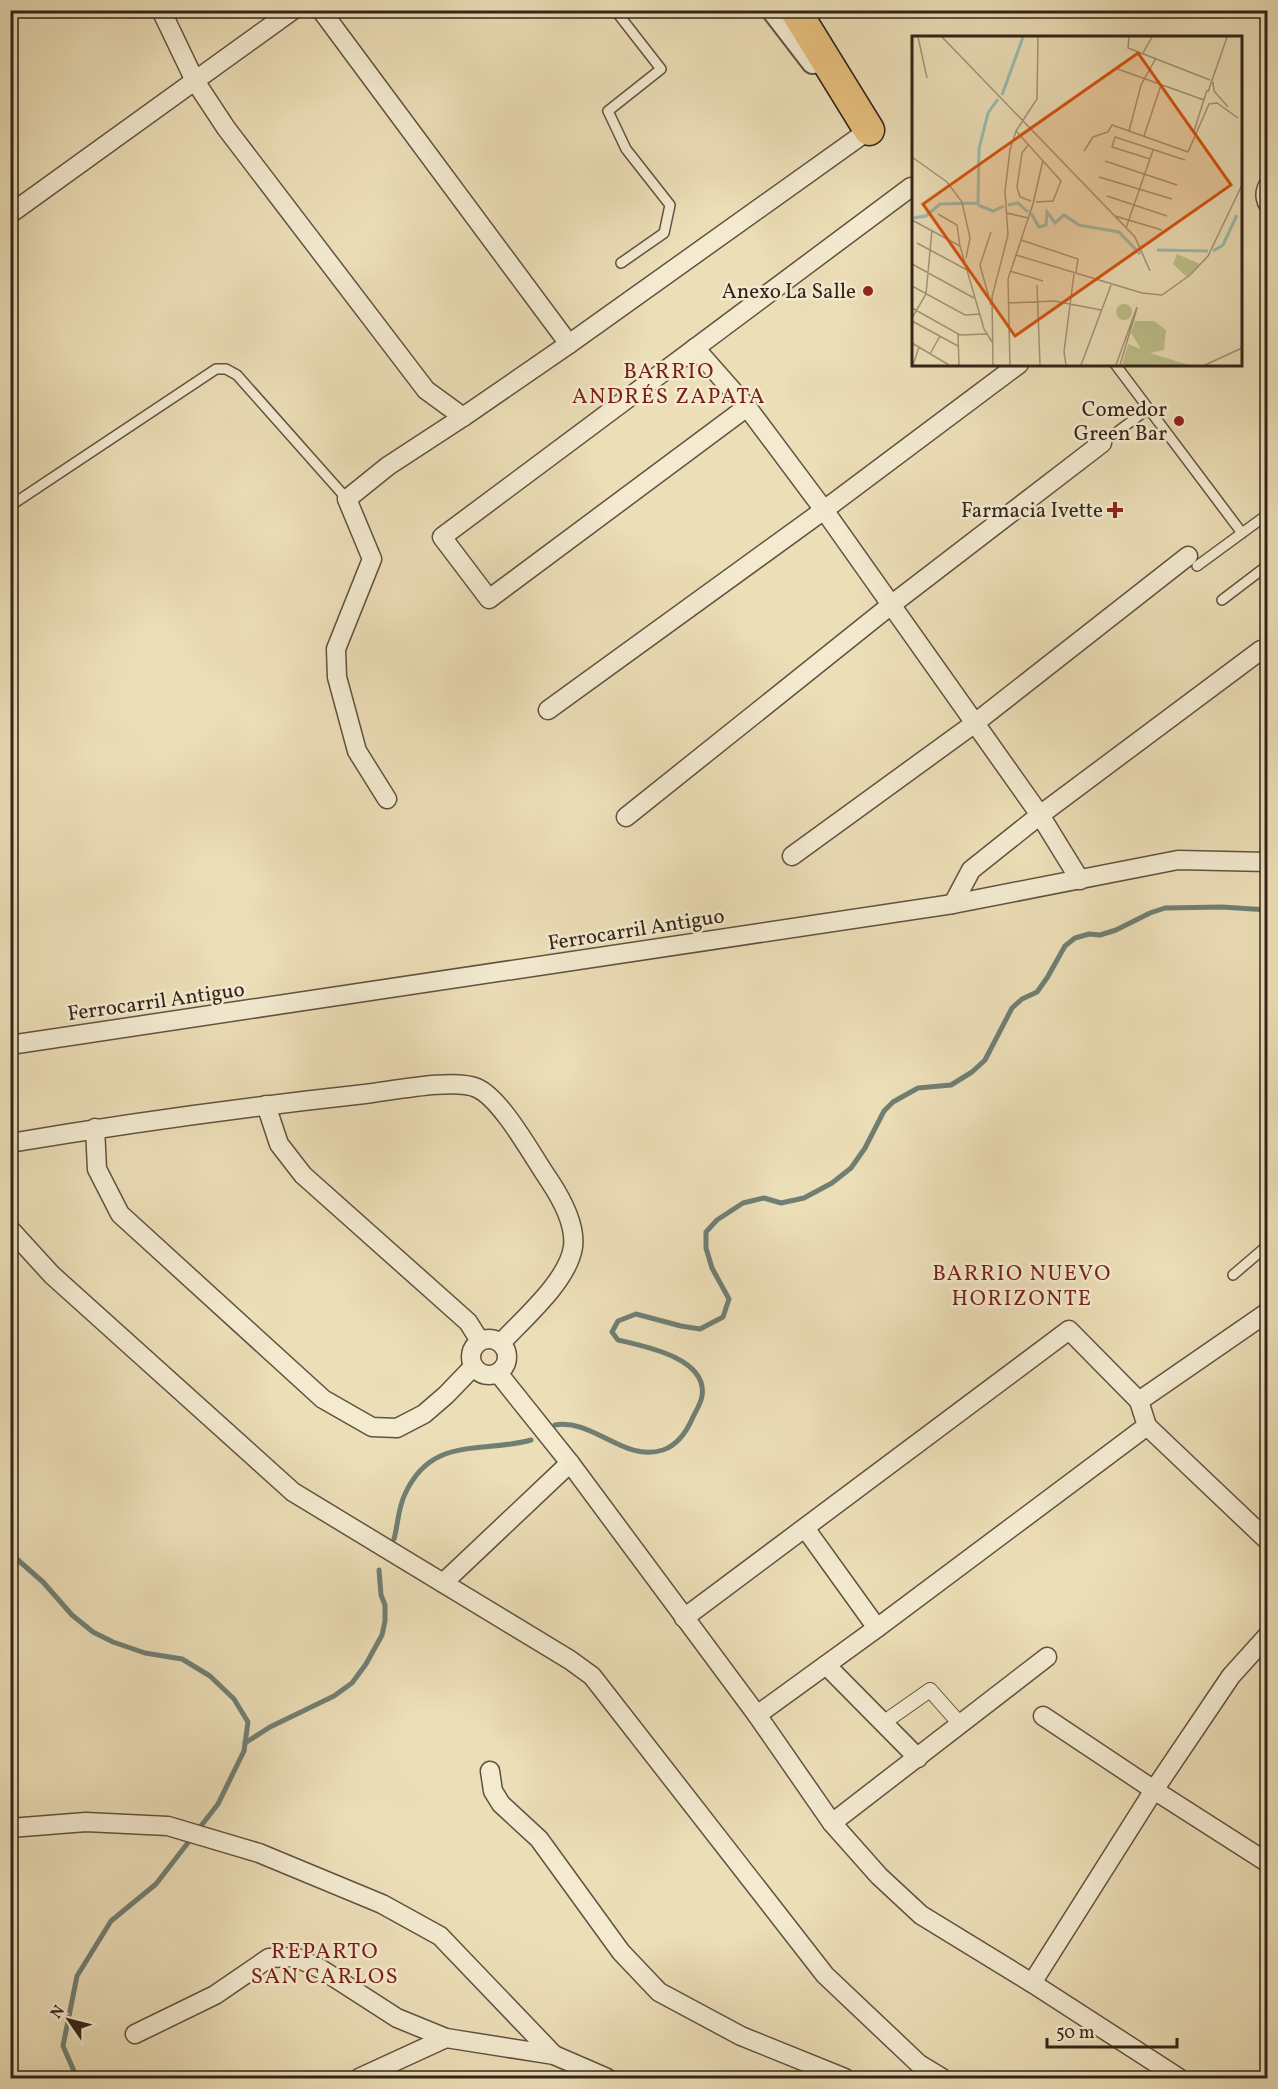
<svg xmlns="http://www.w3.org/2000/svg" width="1278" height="2089" font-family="Vollkorn,serif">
  <rect width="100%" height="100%" fill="#ecdeb7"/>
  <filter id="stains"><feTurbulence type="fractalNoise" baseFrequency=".00333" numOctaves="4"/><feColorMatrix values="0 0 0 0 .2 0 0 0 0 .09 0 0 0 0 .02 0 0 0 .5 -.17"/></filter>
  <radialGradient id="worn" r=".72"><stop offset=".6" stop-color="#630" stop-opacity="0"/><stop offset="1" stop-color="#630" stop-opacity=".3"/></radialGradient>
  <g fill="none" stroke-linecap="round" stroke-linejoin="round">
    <g stroke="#707f74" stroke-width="5">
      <path d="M555 1425C593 1418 624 1463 663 1450 678 1445 687 1431 693 1417 696 1411 701 1403 702 1396 708 1358 644 1346 618 1340L612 1332 618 1321 636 1314 681 1326 700 1329 723 1317 729 1299 712 1268 706 1248V1232L717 1220 743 1203 764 1198 781 1203 804 1198 832 1183 851 1168 865 1148 884 1111 893 1102 918 1088 951 1085 972 1072 985 1060 1012 1008 1022 999 1037 992 1047 978 1065 946 1075 938 1089 934 1100 935 1116 930 1150 913 1165 908 1222 907 1268 910"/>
      <path d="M394 1539C398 1525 398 1508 405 1494 432 1435 481 1454 531 1440"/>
      <polyline points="10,1553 43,1582 72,1615 93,1632 113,1642 145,1653 182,1659 210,1676 234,1699 248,1722 244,1751 218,1804 156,1884 111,1921 77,1976 63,2046 77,2078"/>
      <polyline points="245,1743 270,1727 334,1696 352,1683 366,1664 382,1635 385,1621 385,1605 381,1595 379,1570"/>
    </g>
    <g stroke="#615240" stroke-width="12">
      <g id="service">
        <polyline points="615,10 661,69 608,111 626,149 670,205 664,233 621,263"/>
        <path d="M1268 177C1259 189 1258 200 1268 212"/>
        <polyline points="1115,364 1242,533"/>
        <polyline points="1102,443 1148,409"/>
        <polyline points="10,506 216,369 226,369 237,375 347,499"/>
        <polyline points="1197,566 1268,514"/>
        <polyline points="1222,600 1268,565"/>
        <polyline points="1233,1275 1268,1245"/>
      </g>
    </g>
    <g stroke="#615240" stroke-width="16">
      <polyline id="pedestrian" points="883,1723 930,1690 961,1725"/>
    </g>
    <g stroke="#615240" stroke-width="21">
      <g id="minor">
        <polyline points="161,10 195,81 226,128 426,390 463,417"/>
        <polyline points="321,10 569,344"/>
        <polyline points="10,214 293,10"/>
        <polyline points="695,348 747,407 824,510 1040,815 1080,880"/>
        <polyline points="747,407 489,599 442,537 911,187"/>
        <polyline points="548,710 824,510 1019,364"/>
        <polyline points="387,799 357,751 337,677 336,649 372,559 347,499 388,466 463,417 569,344 869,130"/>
        <polyline points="626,817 891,605 1102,443"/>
        <polyline points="792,856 975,723 1188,556"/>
        <polyline points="953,904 971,870 1040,815 1261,650"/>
        <polyline points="10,1045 953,904 1178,860 1268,862"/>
        <polyline points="266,1105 279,1144 303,1175 468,1322 480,1341"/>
        <polyline points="95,1128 97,1169 120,1214 323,1399 372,1427 397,1428 424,1414 446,1395 473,1367"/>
        <path d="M10 1143C128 1123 246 1107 365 1094 392 1091 454 1078 477 1088 502 1099 533 1157 549 1180 561 1198 576 1224 573 1247 568 1281 523 1319 501 1343"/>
        <polyline points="10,1229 52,1275 293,1492 570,1660 592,1676 825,1975 919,2064 942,2078"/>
        <circle cx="489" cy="1357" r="18"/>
        <polyline points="498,1373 570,1463 757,1715 832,1823 879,1876 921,1915 1032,1983 1179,2078"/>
        <polyline points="1147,1426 1268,1541"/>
        <polyline points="805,1528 877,1628"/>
        <polyline points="443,1583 570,1463"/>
        <polyline points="684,1618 1069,1330 1139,1401"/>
        <polyline points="826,1665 918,1758"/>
        <polyline points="757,1715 877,1628 1147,1426 1139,1401 1268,1312"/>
        <polyline points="1043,1716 1154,1790 1268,1863"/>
        <polyline points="490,1771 493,1791 501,1804 539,1839 621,1952 659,1992 741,2036 845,2078"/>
        <polyline points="832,1823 1047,1657"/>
        <polyline points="10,1828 86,1822 168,1826 259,1853 382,1904 440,1936 554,2055"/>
        <polyline points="1032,1983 1154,1790 1231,1676 1268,1635"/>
        <polyline points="135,2034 215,1995 269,1958 295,1957 321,1969 397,2018 446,2038"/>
        <polyline points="359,2078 446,2038 554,2055 607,2078"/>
      </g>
    </g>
    <g stroke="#615240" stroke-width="26">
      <polyline id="tertiary" points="773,10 813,62"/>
    </g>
    <g stroke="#332419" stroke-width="33">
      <polyline id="trunk" points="795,10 869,130"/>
    </g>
    <use href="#service" stroke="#f3ead0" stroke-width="9"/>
    <use href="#pedestrian" stroke="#f3ead0" stroke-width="14"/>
    <use href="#minor" stroke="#f3ead0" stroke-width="18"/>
    <use href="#tertiary" stroke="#f3ead0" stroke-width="22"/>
    <use href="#trunk" stroke="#e6bf7c" stroke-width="30"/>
  </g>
  <g fill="#8f2418" stroke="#f3ead0" stroke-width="2">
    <circle cx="868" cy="291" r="6"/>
    <circle cx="1179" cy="421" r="6"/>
    <path d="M1112 501h6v6h6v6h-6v6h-6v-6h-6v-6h6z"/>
  </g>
  <g text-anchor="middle" stroke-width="5" stroke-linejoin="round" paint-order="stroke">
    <g font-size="21" fill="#332419" stroke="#f3ead0" text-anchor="end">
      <text x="856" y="298">Anexo La Salle</text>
      <text x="1167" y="416">Comedor<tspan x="1167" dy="24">Green Bar</tspan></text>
      <text x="1103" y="517">Farmacia Ivette</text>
    </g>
    <g font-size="21" fill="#332419" stroke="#f3ead0">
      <text transform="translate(636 929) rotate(-9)" y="7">Ferrocarril Antiguo</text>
      <text transform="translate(156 1001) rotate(-8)" y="7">Ferrocarril Antiguo</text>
    </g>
    <g font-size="22" letter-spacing="1.5" fill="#7a1f14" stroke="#f3ead0">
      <text x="669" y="378">BARRIO<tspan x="669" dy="25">ANDRÉS ZAPATA</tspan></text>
      <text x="1022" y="1280">BARRIO NUEVO<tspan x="1022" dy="25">HORIZONTE</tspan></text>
      <text x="325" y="1958">REPARTO<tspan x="325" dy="25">SAN CARLOS</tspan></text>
    </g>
  </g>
  <g transform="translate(912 36)">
    <rect width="330" height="330" fill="#ecdeb7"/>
    <path d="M265 218 288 228 275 241 261 228ZM204 276a8 8 0 1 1 16 0a8 8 0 1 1-16 0ZM223 285H242L254 294 252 314 238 317 277 329H210L216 308 229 313 219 297Z" fill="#bdc08a"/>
    <path fill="none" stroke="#99bcb0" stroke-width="3" d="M90 59 111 1M66 169 81 175 92 170M96 169 106 167 116 176M119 177 127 191 134 189 135 176 143 187 152 179 167 189 207 196 228 218M1 182 14 180 28 168 66 167 67 113 76 77 86 63M245 214 296 215M301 215 311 209 325 179"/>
    <path fill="none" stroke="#a29478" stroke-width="1.5" d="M6 1 15 42M30 1 223 201 238 235M217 1 216 12 298 44M231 17 240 1M203 32 292 64M301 46 302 55 316 71M296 56 315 1M104 95 149 145 141 165 124 166M217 95 229 49 244 22M282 95 295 54M232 100 249 49M117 108 110 117 105 151 108 161 119 165M172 115 181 101 196 96 200 89 276 116M276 116 297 68 305 67 326 82M0 121 35 146 50 166 58 202 54 222M238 123 200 111 203 101 273 124M193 125 265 149M187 141 260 163M195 160 255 180M122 163 121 168 131 124M95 177 116 182M26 178 45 189 48 210M203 180 250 194M0 184 48 210 72 293 80 306M214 192 241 114M79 196 68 229 79 269M109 204 166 223 164 236M5 207 57 235M104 219 230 257 250 259 278 239 296 220 330 149M0 228 62 262M98 235 131 245M125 249 128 329M0 250 53 279 68 278M96 267 142 265 189 274M0 272 48 299 75 298M0 282 14 258 20 194M0 285 46 310M46 298 47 329M0 307 37 329M18 318 28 300M1 329 7 311M81 329 80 261 96 199 93 155 98 114 104 95 125 63 126 1M98 329 96 243 121 168M154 329 152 316 162 238M169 329 199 249M204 329 225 271M208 329 225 272M293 329 330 312"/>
    <path fill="#d6540d" fill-opacity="0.15" stroke="#d6540d" stroke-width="3" d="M226 17 319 149 103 300 11 168Z"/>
    <rect width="330" height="330" fill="none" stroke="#332419" stroke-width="3"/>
  </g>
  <rect width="1278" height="2089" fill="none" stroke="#ecdeb7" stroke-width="36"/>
  <rect x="12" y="12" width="1254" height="2065" fill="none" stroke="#332419" stroke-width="3"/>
  <rect x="18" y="18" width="1242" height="2053" fill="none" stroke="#332419" stroke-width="1.5"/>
  <g transform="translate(69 2020) rotate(305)" stroke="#f3ead0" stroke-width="4.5" paint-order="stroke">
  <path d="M0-4.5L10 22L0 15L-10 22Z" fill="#332419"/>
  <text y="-9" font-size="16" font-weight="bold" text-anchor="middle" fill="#332419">N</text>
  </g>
  <path d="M1047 2038v9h130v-9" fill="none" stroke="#332419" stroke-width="3"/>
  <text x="1056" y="2038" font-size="18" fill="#332419" stroke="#f3ead0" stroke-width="4.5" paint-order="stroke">50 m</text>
  <rect width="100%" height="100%" filter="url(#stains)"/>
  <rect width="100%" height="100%" fill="url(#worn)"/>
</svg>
